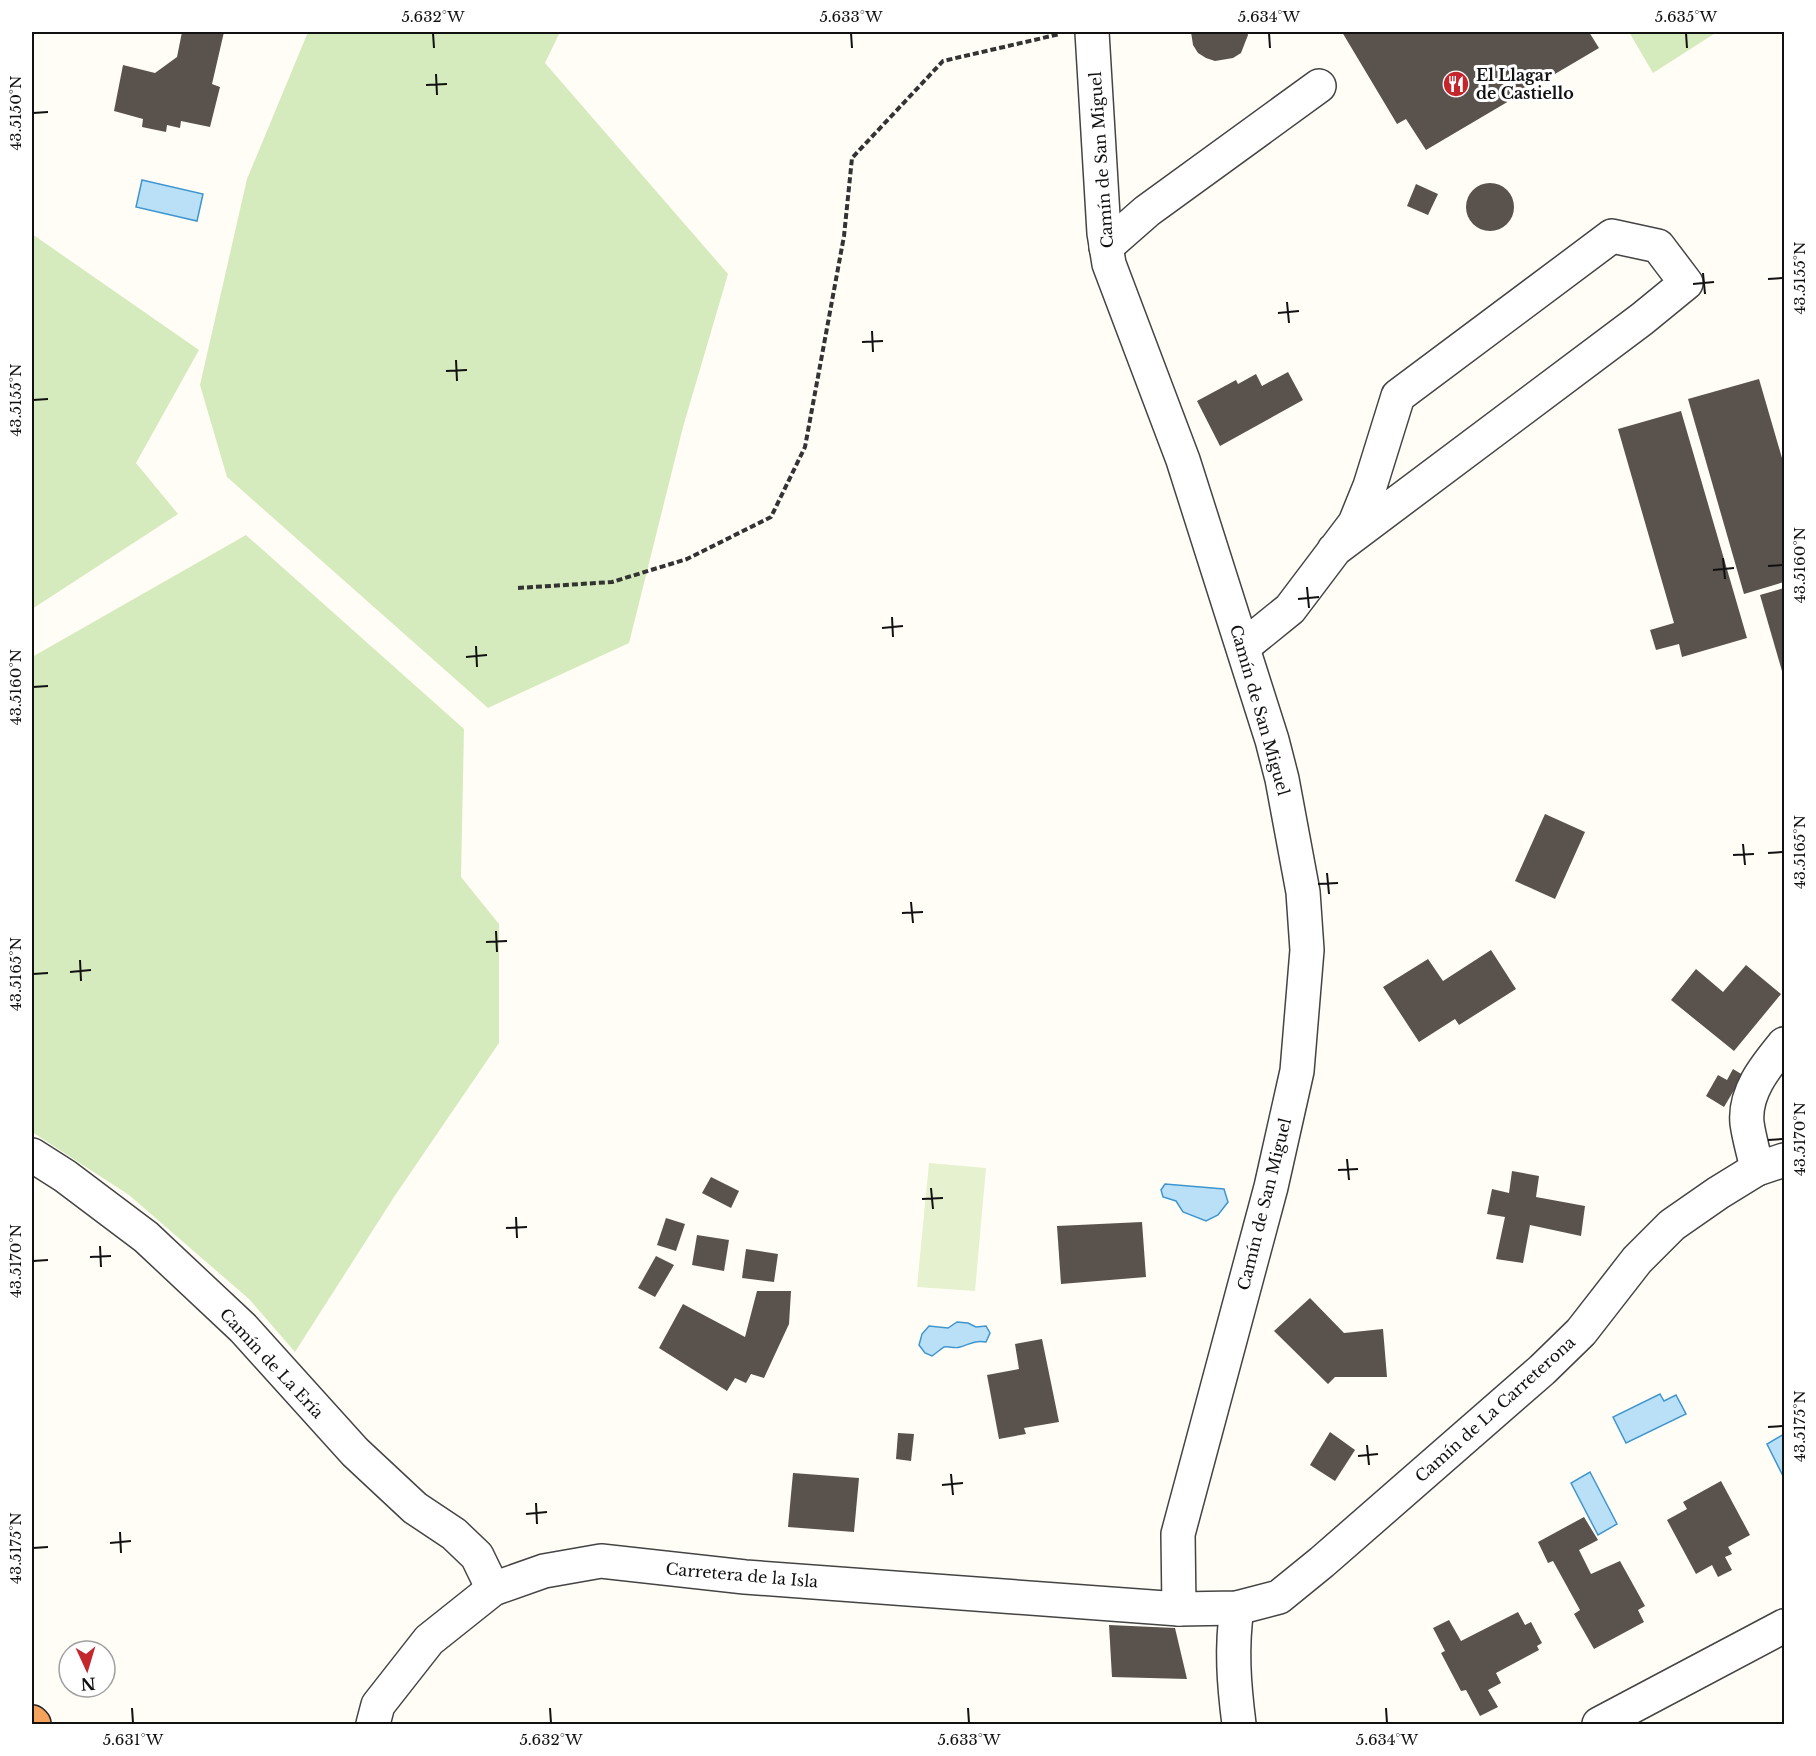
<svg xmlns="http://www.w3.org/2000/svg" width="1816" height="1756" font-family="'Libre Baskerville',serif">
  <rect width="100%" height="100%" fill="#fffdf5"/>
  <g fill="#d5ebbd">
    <polygon points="308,32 560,32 545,63 728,274 683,427 629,643 488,708 227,477 200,385 247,179"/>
    <polygon points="1629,32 1717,32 1653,73"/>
    <polygon points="32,234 199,350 136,463 178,514 32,609"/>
    <polygon points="246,535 464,729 461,877 499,924 499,1043 394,1197 295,1352 249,1299 129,1195 32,1132 32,657"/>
  </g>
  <polygon fill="#e6f2cf" points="929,1163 986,1168 975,1291 917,1287"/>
  <g fill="#b9e0f7" stroke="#3f96cf" stroke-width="1.5">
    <polygon points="142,180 203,194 197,221 136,207"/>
    <polygon points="1165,1184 1224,1189 1228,1202 1218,1215 1206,1221 1183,1212 1176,1201 1163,1197 1161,1190"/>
    <path d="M957 1322 968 1323 976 1327 986 1326 990 1333 986 1342C975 1340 970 1344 960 1347 955 1349 949 1346 944 1347L932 1356 925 1353 919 1345 922 1334 929 1326 948 1328Z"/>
    <polygon points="1660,1394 1664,1401 1676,1395 1686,1414 1626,1443 1613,1417"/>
    <polygon points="1784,1434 1784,1478 1767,1444"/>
    <polygon points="1590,1472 1617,1524 1598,1535 1571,1483"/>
  </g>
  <g fill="#5a524d">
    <polygon points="182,32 224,32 212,84 220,87 210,127 181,121 180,128 167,125 166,132 142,127 143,119 114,111 123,65 155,73 177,57"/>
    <polygon points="1191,32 1247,32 1248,35 1241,53 1233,58 1215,61 1206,58 1198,53 1193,45"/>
    <polygon points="1342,32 1589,32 1599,48 1426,150 1406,119 1397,124"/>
    <circle cx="1490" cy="207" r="24"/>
    <polygon points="1416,184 1438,194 1428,215 1407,206"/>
    <polygon points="1288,372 1303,400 1220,446 1197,401 1236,380 1238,384 1256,374 1262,386"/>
    <polygon points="1759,379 1784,465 1784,582 1744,594 1688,399"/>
    <polygon points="1681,411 1747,638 1682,657 1679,644 1656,650 1650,630 1674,623 1618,429"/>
    <polygon points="1784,588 1784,678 1760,595"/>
    <polygon points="1545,814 1585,832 1555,899 1515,881"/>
    <polygon points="1491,950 1516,989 1459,1025 1455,1019 1419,1042 1383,987 1428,959 1443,981"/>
    <polygon points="1746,965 1781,994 1734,1051 1671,1000 1696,969 1723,992"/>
    <polygon points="1733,1069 1743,1075 1724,1107 1706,1096 1718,1075 1727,1080"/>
    <polygon points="1512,1171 1539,1176 1536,1197 1585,1206 1581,1236 1530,1225 1523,1263 1496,1259 1505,1217 1487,1214 1492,1189 1509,1193"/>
    <polygon points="711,1177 739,1191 731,1208 702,1193"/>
    <polygon points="666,1218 685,1224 676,1251 657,1245"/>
    <polygon points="1142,1222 1146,1277 1061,1284 1057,1226"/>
    <polygon points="697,1235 729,1240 724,1271 692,1265"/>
    <polygon points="746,1249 778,1254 774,1282 742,1278"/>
    <polygon points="656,1256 674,1265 655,1297 638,1288"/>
    <polygon points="757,1291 791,1291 789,1324 764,1378 751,1374 746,1383 735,1378 727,1391 659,1348 683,1304 745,1337"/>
    <polygon points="1310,1298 1344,1333 1383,1329 1387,1377 1335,1377 1328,1384 1274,1331"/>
    <polygon points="1042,1339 1059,1422 1024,1428 1026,1434 999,1439 987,1375 1019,1369 1015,1344"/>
    <polygon points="1330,1432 1355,1450 1335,1481 1310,1465"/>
    <polygon points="898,1433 914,1434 911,1461 896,1459"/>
    <polygon points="793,1473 859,1478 854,1532 788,1527"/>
    <polygon points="1721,1481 1750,1535 1728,1547 1732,1554 1725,1557 1732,1570 1718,1577 1712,1565 1696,1574 1667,1520 1687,1509 1683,1502"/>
    <polygon points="1584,1517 1598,1540 1579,1550 1591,1574 1620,1561 1645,1606 1638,1610 1644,1622 1594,1649 1574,1614 1580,1610 1553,1561 1548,1563 1538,1542"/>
    <polygon points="1518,1612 1525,1625 1531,1622 1542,1643 1537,1646 1539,1650 1496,1673 1501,1683 1488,1690 1498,1707 1480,1716 1466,1690 1461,1691 1441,1653 1445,1651 1433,1628 1449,1620 1461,1641"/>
    <polygon points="1109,1625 1175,1628 1187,1679 1112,1677"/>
  </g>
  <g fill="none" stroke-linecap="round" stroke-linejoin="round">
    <g stroke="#444" stroke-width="36">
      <g id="minor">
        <polyline points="1092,32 1104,233 1109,264 1183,460 1272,740 1282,779 1303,892 1307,950 1297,1071 1271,1187 1178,1534 1179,1609"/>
        <polyline points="1106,247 1147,211 1319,86"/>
        <polyline points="1243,647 1290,609 1355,523 1370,486 1398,396 1612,236 1658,246 1686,283 1642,319 1334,550"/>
        <polyline points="32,1155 65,1176 146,1237 243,1328 355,1452 415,1508 454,1534 477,1556 493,1589"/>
        <path d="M1757 1169C1754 1154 1749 1138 1747 1123 1744 1092 1766 1066 1784 1044"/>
        <path d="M1237 1608C1231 1648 1234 1685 1239 1724"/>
        <polyline points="373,1724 378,1705 429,1640 493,1589 544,1571 601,1561 745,1577 1179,1609 1237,1608 1279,1597 1322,1562 1542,1370 1581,1332 1637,1260 1672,1225 1718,1193 1757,1169 1784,1160"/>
        <polyline points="1599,1724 1784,1626"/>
      </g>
    </g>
    <g stroke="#222" stroke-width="36">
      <polyline id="highway" points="32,1722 34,1724"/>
    </g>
    <polyline stroke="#333" stroke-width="4" stroke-dasharray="6 3" stroke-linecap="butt" points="518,588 612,582 687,559 771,517 805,447 844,236 852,158 943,61 1060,34"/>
    <use href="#minor" stroke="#fff" stroke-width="33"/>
    <use href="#highway" stroke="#f5a25d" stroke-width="33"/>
  </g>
  <path fill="none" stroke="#111" stroke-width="2" d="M433 33 434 48M851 33 852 48M1269 33 1270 48M1686 33 1687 48M436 74 437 95M426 85 447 84M33 113 48 112M1703 273 1705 294M1768 279 1783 278M1693 284 1714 282M1287 302 1289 323M1278 313 1299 311M872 331 873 352M862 342 883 341M456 360 457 381M446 371 467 370M33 400 48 399M1723 558 1725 579M1768 566 1783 565M1713 570 1734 568M1307 587 1309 608M1298 599 1319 597M892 617 893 637M882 628 903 626M476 646 477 667M466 657 487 655M33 687 48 686M1743 844 1745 865M1768 853 1783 852M1733 855 1754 854M1327 873 1329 894M1318 884 1338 883M911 902 913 923M902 913 923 912M496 931 497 952M486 942 507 941M80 960 81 981M70 972 91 970M33 974 48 973M1768 1140 1783 1139M1347 1159 1349 1180M1338 1170 1358 1169M931 1188 933 1209M922 1199 943 1198M516 1217 517 1238M506 1228 527 1227M100 1246 101 1267M90 1257 111 1256M33 1261 48 1260M1768 1427 1783 1426M1367 1445 1369 1465M1358 1456 1378 1454M951 1474 953 1495M942 1485 963 1483M536 1503 537 1524M526 1514 547 1512M120 1532 121 1553M110 1543 131 1541M33 1548 48 1547M132 1708 133 1723M550 1708 551 1723M968 1708 969 1723M1386 1708 1387 1723"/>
  <defs>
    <g id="restaurant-disc" transform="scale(1.35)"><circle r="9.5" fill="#c4262e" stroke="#fff"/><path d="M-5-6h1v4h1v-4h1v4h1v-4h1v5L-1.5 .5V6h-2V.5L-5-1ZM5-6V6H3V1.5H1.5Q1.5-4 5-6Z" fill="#fff"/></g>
  </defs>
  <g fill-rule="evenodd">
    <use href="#restaurant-disc" x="1456" y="84"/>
  </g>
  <g text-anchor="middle" stroke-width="6" stroke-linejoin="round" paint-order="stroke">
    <g font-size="16" font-weight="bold" fill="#111" stroke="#fff" text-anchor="start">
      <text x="1476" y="81">El Llagar<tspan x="1476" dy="18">de Castiello</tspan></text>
    </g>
    <g font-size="16" fill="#111" stroke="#fff">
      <text transform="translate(1101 160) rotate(-94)" y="6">Camín de San Miguel</text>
      <text transform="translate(1260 710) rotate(74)" y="6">Camín de San Miguel</text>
      <text transform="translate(1264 1204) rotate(-76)" y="6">Camín de San Miguel</text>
      <text transform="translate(272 1363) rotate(47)" y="6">Camín de La Ería</text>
      <text transform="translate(1495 1409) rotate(-42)" y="6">Camín de La Carreterona</text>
      <text transform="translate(742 1575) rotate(5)" y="6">Carretera de la Isla</text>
    </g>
  </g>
  <rect width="1816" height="1756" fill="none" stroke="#ffffff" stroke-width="66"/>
  <g transform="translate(87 1669) rotate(176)"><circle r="28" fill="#ffffff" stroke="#a0a0a0" stroke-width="1.5"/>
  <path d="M0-4.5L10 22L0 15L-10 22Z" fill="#c4262e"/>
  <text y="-9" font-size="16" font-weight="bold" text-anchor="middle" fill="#111111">N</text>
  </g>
  <rect x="33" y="33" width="1750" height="1690" fill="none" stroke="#111" stroke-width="2"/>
  <g font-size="15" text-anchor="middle" fill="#111">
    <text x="433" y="22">5.632°W</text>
    <text x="851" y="22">5.633°W</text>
    <text x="1269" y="22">5.634°W</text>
    <text x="1686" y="22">5.635°W</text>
    <text transform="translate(16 113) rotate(-90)" y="5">43.5150°N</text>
    <text transform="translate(1800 278) rotate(-90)" y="5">43.5155°N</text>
    <text transform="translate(16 400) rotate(-90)" y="5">43.5155°N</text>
    <text transform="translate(1800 565) rotate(-90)" y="5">43.5160°N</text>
    <text transform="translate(16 687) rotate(-90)" y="5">43.5160°N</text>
    <text transform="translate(1800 852) rotate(-90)" y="5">43.5165°N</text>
    <text transform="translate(16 974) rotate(-90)" y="5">43.5165°N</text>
    <text transform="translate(1800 1139) rotate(-90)" y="5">43.5170°N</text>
    <text transform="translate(16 1261) rotate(-90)" y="5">43.5170°N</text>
    <text transform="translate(1800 1426) rotate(-90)" y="5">43.5175°N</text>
    <text transform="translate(16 1548) rotate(-90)" y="5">43.5175°N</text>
    <text x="133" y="1745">5.631°W</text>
    <text x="551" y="1745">5.632°W</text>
    <text x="969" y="1745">5.633°W</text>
    <text x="1387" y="1745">5.634°W</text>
  </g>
</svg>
